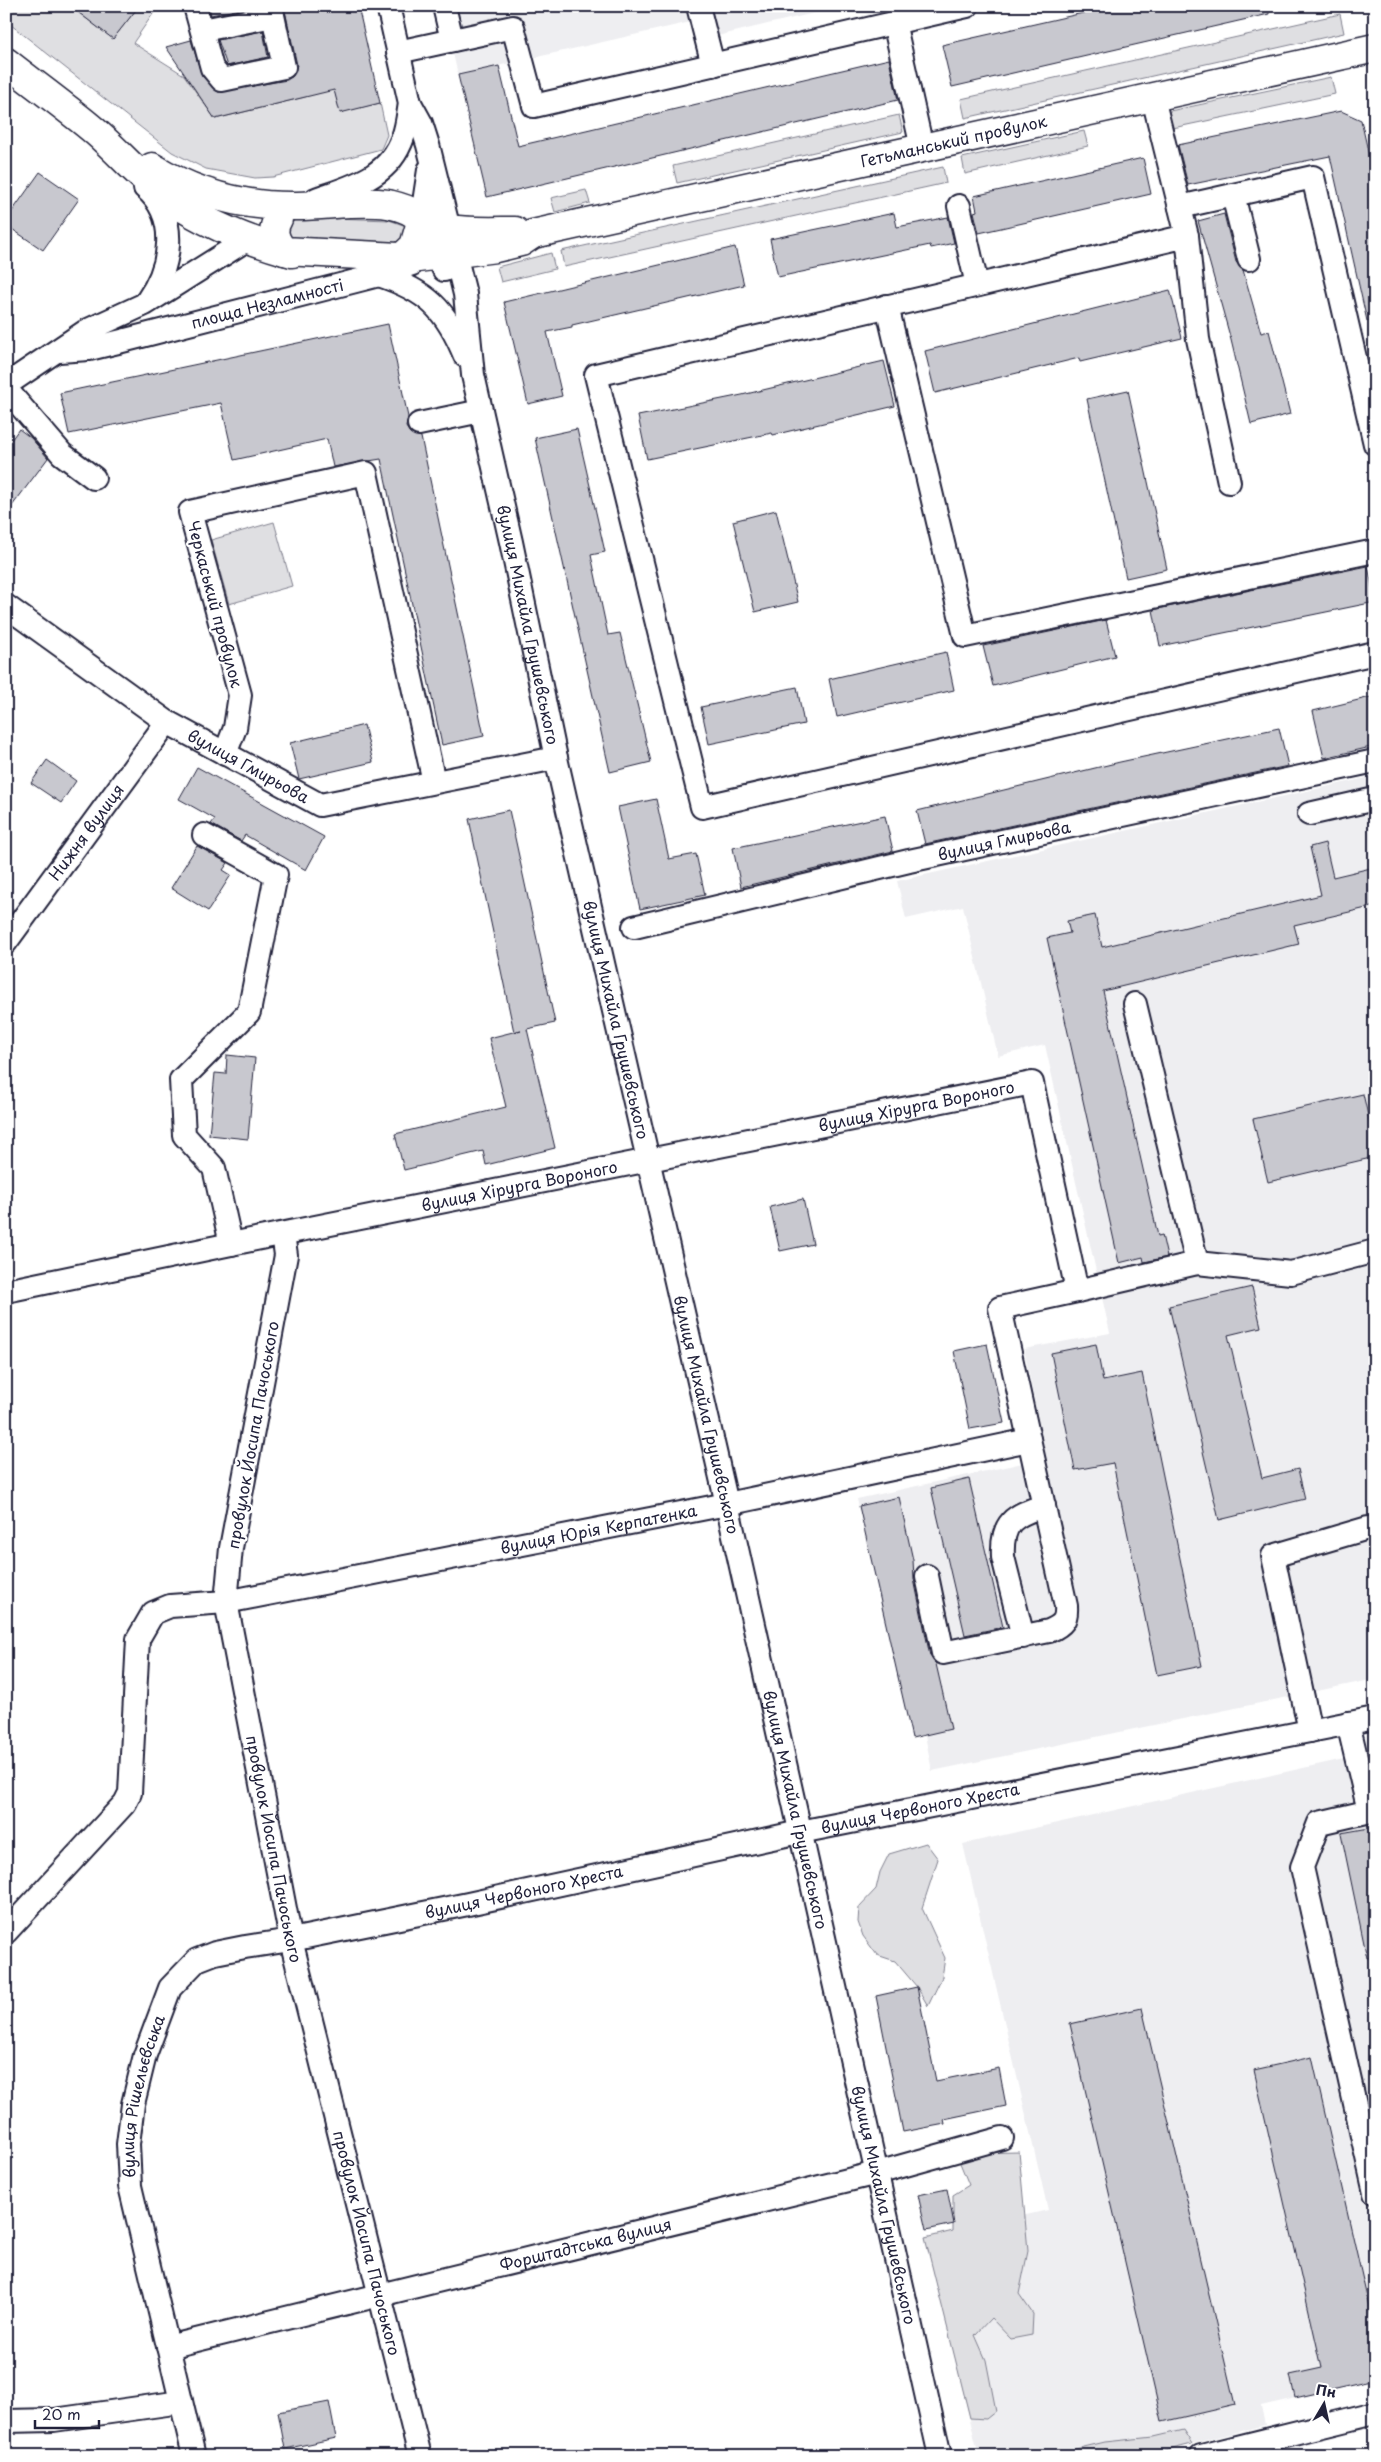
<svg xmlns="http://www.w3.org/2000/svg" width="1381" height="2462" font-family="'Playpen Sans',sans-serif">
  <rect width="100%" height="100%" fill="#fff"/>
  <filter id="ink" filterUnits="userSpaceOnUse"><feTurbulence type="fractalNoise" baseFrequency=".02" numOctaves="2"/><feDisplacementMap in="SourceGraphic" scale="10" xChannelSelector="R" yChannelSelector="G"/><feConvolveMatrix kernelMatrix="1 2 1 2 8 2 1 2 1" color-interpolation-filters="sRGB"/></filter>
  <g filter="url(#ink)">
    <g fill="#eeeef1">
      <polygon points="442,6 844,6 713,37 708,18 458,75"/>
      <polygon points="1375,776 1375,1679 932,1771 925,1735 912,1738 857,1499 1046,1458 1024,1349 1110,1333 1045,1045 998,1056 963,906 906,919 897,881"/>
      <polygon points="1375,1752 1375,2380 1261,2406 1265,2425 1145,2456 979,2456 925,2238 1048,2210 963,1844"/>
    </g>
    <g fill="#dfdfe2" stroke="#80808e">
      <polygon points="6,6 70,6 113,39 139,6 155,6 157,8 133,43 184,75 215,119 305,97 333,84 340,112 380,103 387,135 381,149 273,177 255,178 206,169 172,152 6,21"/>
      <polygon points="1340,14 1344,33 965,118 961,99"/>
      <polygon points="1331,77 1335,94 1168,129 1165,112"/>
      <polygon points="899,115 903,132 677,183 673,166"/>
      <polygon points="1084,131 1088,146 965,174 962,158"/>
      <polygon points="943,167 946,183 564,267 561,251"/>
      <polygon points="586,190 590,203 555,212 551,198"/>
      <polygon points="304,217 389,220 406,226 403,247 289,239 286,224"/>
      <polygon points="551,253 555,269 501,282 497,267"/>
      <polygon points="274,522 292,586 229,604 211,540"/>
      <polygon points="926,1843 938,1859 922,1908 945,1958 942,1977 928,2006 917,1987 895,1961 877,1955 863,1936 858,1922 859,1907 876,1889 880,1872 889,1854"/>
      <polygon points="1019,2152 1028,2251 1019,2294 1033,2314 1032,2335 1011,2339 991,2318 975,2335 986,2360 996,2411 986,2419 970,2418 925,2238 953,2231 953,2195 969,2185 960,2163 970,2153"/>
      <polygon points="1183,2430 1192,2444 1145,2456 1046,2456 1105,2442 1153,2437"/>
    </g>
    <g fill="#c8c8cf" stroke="#22223b">
      <polygon points="70,6 139,6 113,39"/>
      <polygon points="209,6 255,6 211,15"/>
      <polygon points="284,6 358,6 380,103 340,113 334,90 215,119 166,47 191,40 202,76 218,92 287,80 293,76 297,65"/>
      <polygon points="1114,6 1269,6 1269,14 952,87 942,45"/>
      <polygon points="263,31 268,57 227,66 218,40"/>
      <polygon points="889,59 898,100 487,197 458,75 499,66 518,146"/>
      <polygon points="1341,111 1361,120 1375,182 1375,321 1367,321 1330,156 1188,185 1178,145"/>
      <polygon points="1143,158 1151,194 979,233 974,212 977,211 974,196"/>
      <polygon points="40,172 79,199 43,250 6,225 6,220"/>
      <polygon points="894,213 897,227 948,217 954,243 931,248 930,245 778,277 770,239"/>
      <polygon points="1224,214 1236,262 1243,270 1261,333 1269,331 1290,414 1251,424 1231,340 1198,221"/>
      <polygon points="735,247 744,285 572,325 572,327 547,332 562,396 528,404 504,302"/>
      <polygon points="1170,290 1182,338 1080,362 1079,358 935,393 925,351"/>
      <polygon points="388,324 408,417 406,427 410,433 421,437 484,736 442,745 381,459 333,467 327,439 234,460 221,403 69,434 60,393"/>
      <polygon points="884,361 895,406 773,435 772,433 647,459 638,416 742,395"/>
      <polygon points="1128,390 1167,569 1126,578 1087,399"/>
      <polygon points="19,429 31,438 48,458 6,514 6,447"/>
      <polygon points="577,429 605,552 591,555 608,635 620,633 651,762 610,772 535,438"/>
      <polygon points="776,510 798,602 755,612 733,521"/>
      <polygon points="1368,566 1375,602 1160,646 1153,610"/>
      <polygon points="1106,620 1115,656 993,686 983,646"/>
      <polygon points="946,652 954,690 837,717 829,679"/>
      <polygon points="797,687 804,724 709,744 701,707"/>
      <polygon points="1375,696 1375,746 1324,758 1313,711"/>
      <polygon points="364,725 373,762 299,779 290,743"/>
      <polygon points="1279,728 1288,766 925,844 917,811 1120,762"/>
      <polygon points="47,760 76,781 61,803 31,783"/>
      <polygon points="197,767 324,837 306,870 245,835 241,841 211,824 215,819 179,799"/>
      <polygon points="656,799 669,859 696,854 705,895 640,909 618,807"/>
      <polygon points="509,810 555,1023 527,1029 555,1148 486,1165 483,1151 404,1170 395,1134 506,1107 489,1038 521,1030 514,1032 469,819"/>
      <polygon points="885,816 893,851 741,887 733,848"/>
      <polygon points="1325,843 1333,877 1375,867 1375,906 1294,925 1299,944 1103,991 1158,1236 1162,1235 1167,1257 1144,1262 1143,1257 1119,1263 1047,938 1070,933 1067,921 1095,915 1102,947 1321,895 1310,847"/>
      <polygon points="197,846 228,863 223,870 231,875 208,911 171,888"/>
      <polygon points="227,1055 255,1058 248,1139 209,1135 215,1073 226,1074"/>
      <polygon points="1363,1094 1375,1145 1375,1157 1268,1182 1253,1119"/>
      <polygon points="803,1199 813,1244 780,1251 770,1207"/>
      <polygon points="1252,1287 1261,1327 1228,1335 1262,1478 1298,1469 1305,1499 1219,1520 1169,1306"/>
      <polygon points="987,1344 1004,1423 970,1429 954,1351"/>
      <polygon points="1096,1344 1103,1381 1142,1373 1202,1666 1157,1675 1113,1463 1075,1470 1051,1353"/>
      <polygon points="969,1479 1003,1627 965,1635 931,1488"/>
      <polygon points="899,1497 913,1560 914,1579 930,1656 936,1664 951,1729 912,1738 859,1506"/>
      <polygon points="1375,1827 1375,1957 1367,1958 1341,1833"/>
      <polygon points="917,1987 936,2081 999,2068 1006,2106 944,2119 945,2124 903,2132 876,1996"/>
      <polygon points="1142,2008 1235,2405 1162,2422 1070,2024"/>
      <polygon points="1312,2057 1375,2333 1375,2380 1295,2398 1290,2375 1322,2368 1254,2070"/>
      <polygon points="947,2189 954,2224 926,2230 918,2195"/>
      <polygon points="329,2402 336,2438 285,2449 278,2412"/>
    </g>
    <g fill="none" stroke-linecap="round" stroke-linejoin="round">
      <g stroke="#22223b" stroke-width="26">
        <g id="minor">
          <polyline points="195,6 212,68 222,80 284,67 271,6"/>
          <path id="s1" d="M388 6 410 103 421 123 428 145 465 294 473 375 511 542 556 758 727 1504 940 2456"/>
          <polyline points="444,6 452,40"/>
          <polyline points="698,6 713,65"/>
          <polyline points="894,22 922,148"/>
          <polyline points="203,30 273,16"/>
          <polyline points="398,52 513,27 534,106 967,6"/>
          <polyline points="1153,98 1187,236 596,375 702,807 1375,653"/>
          <polyline points="429,170 421,222 444,270"/>
          <path d="M145 188C180 218 171 267 147 301"/>
          <polyline points="1233,195 1249,259"/>
          <path d="M316 199C352 186 389 178 403 137 407 127 408 115 410 103"/>
          <polyline points="959,206 977,285"/>
          <polyline points="1180,207 1313,177 1375,444"/>
          <polyline points="1187,236 1198,339 1229,482"/>
          <path d="M379 275C427 291 446 309 465 356"/>
          <polyline points="887,306 965,636 1375,551"/>
          <path id="s2" d="M59 351 89 349 122 341 379 275 412 264"/>
          <polyline points="6,385 86,331 145,304 248,239"/>
          <polyline points="6,389 62,454 94,478"/>
          <polyline points="419,424 481,411"/>
          <path id="s3" d="M6 606 167 722 320 805 556 758"/>
          <polyline points="225,754 235,728 240,695 190,512 366,473 434,782"/>
          <polyline points="1309,814 1375,799"/>
          <polyline points="204,835 276,875 249,1012 181,1080 184,1135 214,1168 231,1244"/>
          <path id="s4" d="M634 927 909 861 1375 761"/>
          <path id="s5" d="M6 942 167 722"/>
          <path id="s6" d="M283 1234 286 1255 231 1548 226 1602 291 1940 420 2456"/>
          <polyline points="1197,1263 1291,1273 1375,1251"/>
          <path id="s7" d="M6 1291 231 1244 1032 1083 1077 1291 1000 1308 1066 1606C1067 1620 1063 1625 1049 1631L943 1653 927 1576"/>
          <polyline points="1077,1291 1197,1263 1135,1004"/>
          <path d="M1023 1637 1003 1557C1001 1522 1014 1515 1044 1506"/>
          <polyline points="1348,1723 1369,1811"/>
          <polyline points="1310,1731 1273,1556 1368,1528"/>
          <polyline points="1375,1810 1319,1823 1302,1867 1375,2193"/>
          <path id="s8" d="M6 1932 125 1803 130 1793 138 1639 153 1613 170 1606 226 1602 727 1504 1029 1440"/>
          <path id="s9" d="M168 2347 877 2173 1002 2138"/>
          <polyline points="6,2421 54,2420 181,2402"/>
          <path id="s10" d="M194 2456 130 2186 128 2144 133 2104 145 2055 170 1988 197 1960 215 1953 245 1947 291 1940 468 1904 800 1832 1375 1718"/>
          <polyline points="1201,2456 1375,2413"/>
        </g>
      </g>
      <g stroke="#22223b" stroke-width="31">
        <g id="major">
          <path d="M6 62C34 84 63 105 91 128 114 147 134 171 158 190 197 221 245 240 292 253"/>
          <path d="M152 167C196 194 245 207 297 206 328 206 357 200 388 204 396 206 406 208 413 213 419 217 420 222 428 224 455 233 486 231 515 231"/>
          <path id="s11" d="M278 219C271 231 275 241 284 251L418 258 496 248 521 242 533 234 1375 48"/>
          <polyline points="393,266 414,246 421,222"/>
        </g>
      </g>
      <use href="#minor" stroke="#fff" stroke-width="22"/>
      <use href="#major" stroke="#fff" stroke-width="28"/>
    </g>
  </g>
  <g text-anchor="middle" stroke-width="4.5" stroke-linejoin="round" paint-order="stroke">
    <g font-size="16" fill="#22223b" stroke="#fff">
      <text dy="6" stroke="none"><textPath href="#s11" startOffset="719">Гетьманський провулок</textPath></text>
      <text dy="6" stroke="none"><textPath href="#s2" startOffset="214">площа Незламності</textPath></text>
      <text transform="translate(215 604) rotate(75)" y="6">Черкаський провулок</text>
      <text dy="6" stroke="none"><textPath href="#s1" startOffset="636">вулиця Михайла Грушевського</textPath></text>
      <text dy="6" stroke="none"><textPath href="#s3" startOffset="291">вулиця Гмирьова</textPath></text>
      <text dy="6" stroke="none"><textPath href="#s5" startOffset="136">Нижня вулиця</textPath></text>
      <text dy="6" stroke="none"><textPath href="#s4" startOffset="380">вулиця Гмирьова</textPath></text>
      <text dy="6" stroke="none"><textPath href="#s1" startOffset="1041">вулиця Михайла Грушевського</textPath></text>
      <text dy="6" stroke="none"><textPath href="#s7" startOffset="929">вулиця Хірурга Вороного</textPath></text>
      <text dy="6" stroke="none"><textPath href="#s7" startOffset="524">вулиця Хірурга Вороного</textPath></text>
      <text dy="6" stroke="none"><textPath href="#s1" startOffset="1446">вулиця Михайла Грушевського</textPath></text>
      <text transform="translate(253 1435) rotate(-80)" y="6">провулок Йосипа Пачоського</text>
      <text dy="6" stroke="none"><textPath href="#s8" startOffset="825">вулиця Юрія Керпатенка</textPath></text>
      <text dy="6" stroke="none"><textPath href="#s10" startOffset="1260">вулиця Червоного Хреста</textPath></text>
      <text dy="6" stroke="none"><textPath href="#s1" startOffset="1851">вулиця Михайла Грушевського</textPath></text>
      <text dy="6" stroke="none"><textPath href="#s6" startOffset="625">провулок Йосипа Пачоського</textPath></text>
      <text dy="6" stroke="none"><textPath href="#s10" startOffset="855">вулиця Червоного Хреста</textPath></text>
      <text dy="6" stroke="none"><textPath href="#s10" startOffset="369">вулиця Рішельєвська</textPath></text>
      <text dy="6" stroke="none"><textPath href="#s1" startOffset="2256">вулиця Михайла Грушевського</textPath></text>
      <text dy="6" stroke="none"><textPath href="#s6" startOffset="1030">провулок Йосипа Пачоського</textPath></text>
      <text dy="6" stroke="none"><textPath href="#s9" startOffset="430">Форштадтська вулиця</textPath></text>
    </g>
  </g>
  <rect width="1381" height="2462" fill="none" stroke="#fff" stroke-width="25"/>
  <rect x="12" y="12" width="1356" height="2437" fill="none" stroke="#22223b" stroke-width="2" filter="url(#ink)"/>
  <g transform="translate(1324 2404) rotate(9)" stroke="#ffffff" stroke-width="4" paint-order="stroke">
  <path d="M0-4L9 19L0 12L-9 19Z" fill="#22223b"/>
  <text y="-8" font-size="14" font-weight="bold" text-anchor="middle" fill="#22223b">Пн</text>
  </g>
  <path d="M35 2420v8h64v-8" fill="none" stroke="#22223b" stroke-width="2.5"/>
  <text x="42" y="2420" font-size="15" fill="#22223b" stroke="#ffffff" stroke-width="4" paint-order="stroke">20 m</text>
</svg>
